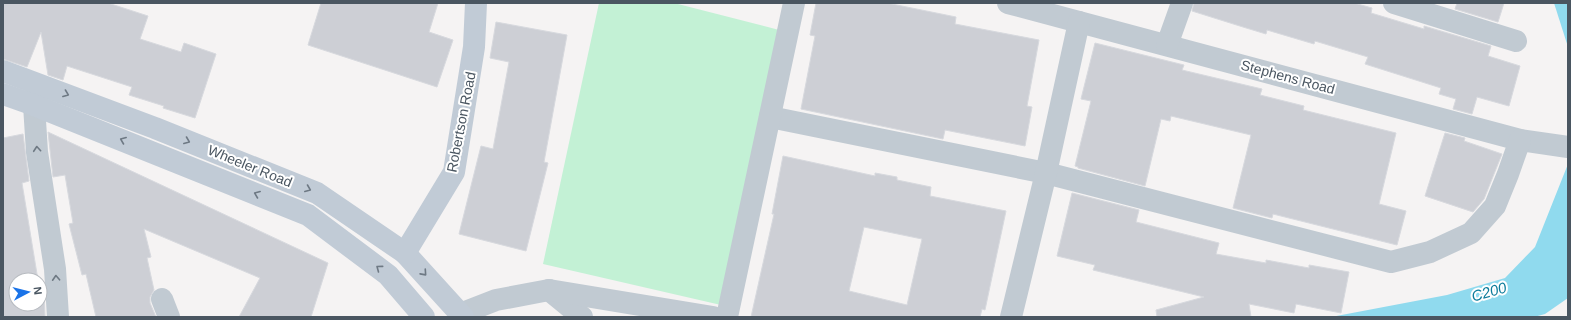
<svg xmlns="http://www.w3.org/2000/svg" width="1571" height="320" font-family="Arial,sans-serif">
  <rect width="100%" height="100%" fill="#f5f3f3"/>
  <polygon fill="#c3f1d5" points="599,3 674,3 783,31 721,305 543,264"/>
  <g fill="#90daee">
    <polygon points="1554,3 1568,3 1568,47"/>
    <polygon points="1568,164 1568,298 1545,314 1534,317 1331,317 1447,295 1505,278 1535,247"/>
  </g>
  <g fill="#cdcfd5" stroke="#d7d9de" fill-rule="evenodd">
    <polygon points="3,3 108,3 148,16 140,39 181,52 184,43 216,54 195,118 163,108 164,106 129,95 132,87 67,66 63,80 48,75 41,32 27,67 3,59"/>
    <polygon points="321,3 438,3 429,32 453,40 437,87 308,45"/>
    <polygon points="816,3 887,3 956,17 955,24 1039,40 1027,106 1032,107 1025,146 945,130 943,139 801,109 815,36 810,35"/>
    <polygon points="1194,3 1354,3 1372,8 1371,13 1424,29 1424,26 1491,46 1488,56 1520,66 1509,106 1477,97 1472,114 1453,109 1456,99 1439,94 1441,88 1365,64 1368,57 1315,41 1314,44 1267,30 1266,34 1243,27 1192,11"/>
    <polygon points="1457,3 1504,3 1498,22 1455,9"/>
    <polygon points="496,22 567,35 544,162 548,163 526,251 459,234 481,146 493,149 509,62 490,58"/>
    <polygon points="1095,43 1184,65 1182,70 1262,89 1260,95 1304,106 1303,110 1396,133 1379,204 1406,211 1397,245 1273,214 1272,218 1233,208 1251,135 1171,116 1170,121 1161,119 1145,186 1078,168 1078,167 1075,166 1091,101 1081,99"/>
    <polygon points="48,132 328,263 311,317 239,317 260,278 144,229 151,257 147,258 154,290 150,297 150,303 156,317 96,317 86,274 82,275 69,224 73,223 65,175 53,177"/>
    <polygon points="1445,133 1465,138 1464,141 1502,154 1484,199 1473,212 1425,196"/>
    <polygon points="23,134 29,181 22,183 38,280 16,280 16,304 40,304 40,280 38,280 41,279 44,291 45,317 3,317 3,138"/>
    <path d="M783 156 875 176V173L897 177V180L931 187 930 196 1006 211 985 310 982 309 980 317H751L774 214H772ZM864 227 922 239 907 305 849 291Z"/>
    <polygon points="1072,193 1139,210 1136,222 1219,243 1216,254 1266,263 1266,260 1309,268 1309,265 1349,272 1341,313 1296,304 1294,313 1249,304 1251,317 1157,317 1156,310 1204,297 1093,270 1095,265 1057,256"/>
  </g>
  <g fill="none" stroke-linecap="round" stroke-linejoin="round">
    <g stroke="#c1cad2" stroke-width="22">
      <polyline points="1008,3 1520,140 1568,147"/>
      <polyline points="1394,3 1516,41"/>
      <polyline points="1167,45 1182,3"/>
      <polyline points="37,88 34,105 37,152 55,269 58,317"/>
      <polyline points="770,117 1046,173 1391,262 1430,252 1471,233 1495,206 1508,174 1520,140"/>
      <polyline points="549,290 582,317"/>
      <polyline points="162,299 169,317"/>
      <polyline points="460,314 496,300 549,290 713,317"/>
      <polyline points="727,317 794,3"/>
      <polyline points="1011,317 1046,173 1079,22"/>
    </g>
    <g stroke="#c1cbd6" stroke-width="22">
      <polyline points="3,71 155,128 317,193 405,253 463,317"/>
      <polyline points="3,94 34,105 308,215 388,275 424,317"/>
      <polyline points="405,253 454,172 474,47 476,3"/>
    </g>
  </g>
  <defs><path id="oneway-chevron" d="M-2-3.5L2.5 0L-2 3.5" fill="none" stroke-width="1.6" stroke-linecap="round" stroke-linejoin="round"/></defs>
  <g stroke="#6e7984">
    <use href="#oneway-chevron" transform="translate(66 94) rotate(21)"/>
    <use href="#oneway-chevron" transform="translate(123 140) rotate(-158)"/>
    <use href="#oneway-chevron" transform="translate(187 141) rotate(22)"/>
    <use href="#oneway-chevron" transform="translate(308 189) rotate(22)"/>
    <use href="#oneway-chevron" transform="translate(257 194) rotate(-158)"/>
    <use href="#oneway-chevron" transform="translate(379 268) rotate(-143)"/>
    <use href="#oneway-chevron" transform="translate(424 273) rotate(48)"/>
  </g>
  <g stroke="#6e7983">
    <use href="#oneway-chevron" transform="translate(37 149) rotate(-95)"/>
    <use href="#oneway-chevron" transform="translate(56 278) rotate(-93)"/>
  </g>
  <g text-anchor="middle" stroke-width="4" stroke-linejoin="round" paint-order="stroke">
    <g font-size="14" fill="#4a5661" stroke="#fff">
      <text transform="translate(1288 77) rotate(15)" y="5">Stephens Road</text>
      <text transform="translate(461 122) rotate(-79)" y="5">Robertson Road</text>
      <text transform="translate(250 166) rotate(22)" y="5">Wheeler Road</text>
    </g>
    <g font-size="15" font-style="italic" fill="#0c7c9b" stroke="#fff">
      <text transform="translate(1489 292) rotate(-16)" y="5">C200</text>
    </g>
  </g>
  <rect width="1571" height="320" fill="none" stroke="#4a5661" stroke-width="8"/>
  <g transform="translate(28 292) rotate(83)"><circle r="19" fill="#ffffff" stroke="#b7bbc0"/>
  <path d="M0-3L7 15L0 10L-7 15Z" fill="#1a73e8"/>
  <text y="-6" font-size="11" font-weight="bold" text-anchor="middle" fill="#4a5661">N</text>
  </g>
</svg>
